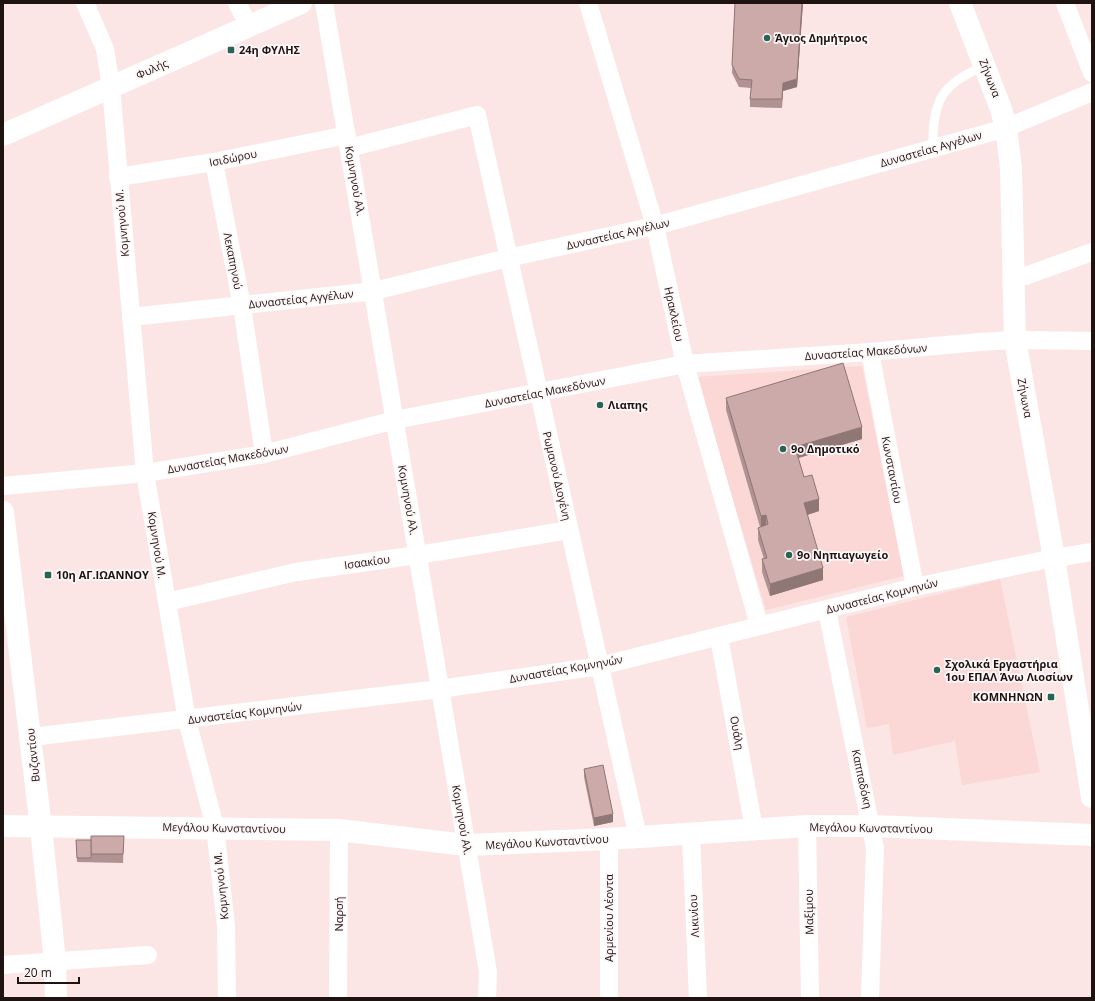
<svg xmlns="http://www.w3.org/2000/svg" width="1095" height="1001" font-family="'Open Sans',sans-serif">
  <rect width="100%" height="100%" fill="#fce6e5"/>
  <g fill="#fbd7d6">
    <polygon points="862,366 904,576 766,610 696,377"/>
    <polygon points="1000,579 1040,772 962,785 955,741 893,755 889,724 867,728 846,617"/>
  </g>
  <g fill="none" stroke-linecap="round" stroke-linejoin="round">
    <path stroke="#fff" stroke-width="9" d="M933 149C932 102 941 83 985 66"/>
    <g stroke="#fff" stroke-width="18">
      <polyline points="85,3 105,49 111,87 145,473 187,720 215,827 226,926 227,998"/>
      <polyline points="237,3 249,26"/>
      <polyline points="324,3 488,972 487,998"/>
      <polyline points="588,3 655,226 685,364 759,625"/>
      <polyline points="1065,3 1092,73"/>
      <polyline points="349,148 477,115 638,837"/>
      <polyline points="214,162 242,306 264,454"/>
      <polyline points="118,177 214,162 347,135"/>
      <polyline points="1014,280 1092,252"/>
      <polyline points="131,317 374,291 508,258 655,226 1006,128 1092,92"/>
      <polyline points="870,352 915,587"/>
      <polyline points="3,486 145,473 264,454 395,420 685,364 870,352 979,342 1015,340 1092,341"/>
      <polyline points="167,602 296,572 418,555 569,530"/>
      <polyline points="827,610 875,848 870,998"/>
      <polyline points="719,637 754,829"/>
      <polyline points="31,737 440,689 600,666 915,587 1054,558 1092,552"/>
      <polyline points="807,826 810,998"/>
      <polyline points="691,834 698,998"/>
      <polyline points="609,839 609,998"/>
      <polyline points="3,965 148,955"/>
      <polyline points="338,998 339,830"/>
    </g>
    <g stroke="#fff" stroke-width="22">
      <polyline points="960,3 1001,109 1006,128 1011,168 1015,340 1054,558 1092,797"/>
      <polyline points="3,512 41,828 55,961 56,998"/>
      <polyline points="3,826 339,830 466,845 609,839 807,826 872,826 1092,835"/>
    </g>
    <polyline stroke="#fff" stroke-width="22" points="3,135 301,3"/>
  </g>
  <g fill="#af9291">
    <polygon points="735,3 803,3 797,87 783,91 782,108 750,107 750,99 751,88 739,87 732,73"/>
    <polygon points="726,398 862,439 798,458 804,477 819,511 807,515 823,580 770,596 762,572 762,559 764,559 758,540 758,528 760,527 726,410"/>
    <polygon points="584,769 613,822 594,826 584,777"/>
    <polygon points="124,836 123,863 77,862 76,840 91,840"/>
  </g>
  <g fill="#8f7776">
    <polygon points="802,3 803,3 797,87 783,91 782,108 783,83"/>
    <polygon points="862,427 862,439 795,459 795,447"/>
    <polygon points="819,499 819,511 804,516 804,503"/>
    <polygon points="766,515 766,527 761,528 761,516"/>
    <polygon points="823,568 823,580 770,596 770,584"/>
    <polygon points="613,814 613,822 594,826 594,818"/>
  </g>
  <g fill="#ccaaa9" stroke="#8f7776">
    <polygon points="735,3 802,3 797,79 783,83 782,99 750,99 752,80 739,79 732,65"/>
    <polygon points="843,363 862,427 795,447 804,477 812,475 819,499 804,503 823,568 770,584 762,559 767,558 758,528 768,524 766,515 761,516 726,398"/>
    <polygon points="603,765 613,814 594,818 584,769"/>
    <polygon points="91,836 124,836 123,854 91,854"/>
    <polygon points="76,840 91,840 91,858 77,858"/>
  </g>
  <g fill="#266553" stroke="#fef7f7" stroke-width="1.5">
    <circle cx="767" cy="38" r="4"/>
    <rect x="227" y="46" width="8" height="8" rx="2"/>
    <circle cx="600" cy="405" r="4"/>
    <circle cx="783" cy="449" r="4"/>
    <circle cx="789" cy="555" r="4"/>
    <rect x="44" y="571" width="8" height="8" rx="2"/>
    <circle cx="937" cy="670" r="4"/>
    <rect x="1047" y="693" width="8" height="8" rx="2"/>
  </g>
  <g text-anchor="middle" stroke-width="3.5" stroke-linejoin="round" paint-order="stroke">
    <g font-size="11" font-weight="bold" fill="#1f1312" stroke="#fef7f7" text-anchor="start">
      <text x="775" y="42">Άγιος Δημήτριος</text>
      <text x="239" y="54">24η ΦΥΛΗΣ</text>
      <text x="608" y="409">Λιαπης</text>
      <text x="791" y="453">9ο Δημοτικό</text>
      <text x="797" y="559">9ο Νηπιαγωγείο</text>
      <text x="56" y="579">10η ΑΓ.ΙΩΑΝΝΟΥ</text>
      <text x="945" y="668">Σχολικά Εργαστήρια<tspan x="945" dy="13">1ου ΕΠΑΛ Άνω Λιοσίων</tspan></text>
      <text x="1043" y="701" text-anchor="end">ΚΟΜΝΗΝΩΝ</text>
    </g>
    <g font-size="11" fill="#1f1312" stroke="#fef7f7">
      <text transform="translate(152 69) rotate(-24)" y="4">Φυλής</text>
      <text transform="translate(990 78) rotate(69)" y="4">Ζήνωνα</text>
      <text transform="translate(931 149) rotate(-16)" y="4">Δυναστείας Αγγέλων</text>
      <text transform="translate(233 158) rotate(-11)" y="4">Ισιδώρου</text>
      <text transform="translate(355 181) rotate(80)" y="4">Κομνηνού Αλ.</text>
      <text transform="translate(122 223) rotate(-95)" y="4">Κομνηνού Μ.</text>
      <text transform="translate(618 234) rotate(-13)" y="4">Δυναστείας Αγγέλων</text>
      <text transform="translate(233 261) rotate(79)" y="4">Λεκαπηνού</text>
      <text transform="translate(301 299) rotate(-6)" y="4">Δυναστείας Αγγέλων</text>
      <text transform="translate(674 314) rotate(78)" y="4">Ηρακλείου</text>
      <text transform="translate(866 352) rotate(-4)" y="4">Δυναστείας Μακεδόνων</text>
      <text transform="translate(545 392) rotate(-11)" y="4">Δυναστείας Μακεδόνων</text>
      <text transform="translate(1025 398) rotate(80)" y="4">Ζήνωνα</text>
      <text transform="translate(228 459) rotate(-10)" y="4">Δυναστείας Μακεδόνων</text>
      <text transform="translate(892 470) rotate(79)" y="4">Κωνσταντίου</text>
      <text transform="translate(557 476) rotate(77)" y="4">Ρωμανού Διογένη</text>
      <text transform="translate(408 500) rotate(80)" y="4">Κομνηνού Αλ.</text>
      <text transform="translate(157 545) rotate(81)" y="4">Κομνηνού Μ.</text>
      <text transform="translate(367 562) rotate(-8)" y="4">Ισαακίου</text>
      <text transform="translate(882 596) rotate(-14)" y="4">Δυναστείας Κομνηνών</text>
      <text transform="translate(566 669) rotate(-10)" y="4">Δυναστείας Κομνηνών</text>
      <text transform="translate(245 713) rotate(-7)" y="4">Δυναστείας Κομνηνών</text>
      <text transform="translate(737 733) rotate(80)" y="4">Ουάλη</text>
      <text transform="translate(33 755) rotate(-96)" y="4">Βυζαντίου</text>
      <text transform="translate(862 779) rotate(78)" y="4">Καππαδόκη</text>
      <text transform="translate(462 820) rotate(80)" y="4">Κομνηνού Αλ.</text>
      <text transform="translate(224 828) rotate(1)" y="4">Μεγάλου Κωνσταντίνου</text>
      <text transform="translate(871 828) rotate(1)" y="4">Μεγάλου Κωνσταντίνου</text>
      <text transform="translate(547 842) rotate(-3)" y="4">Μεγάλου Κωνσταντίνου</text>
      <text transform="translate(221 886) rotate(-96)" y="4">Κομνηνού Μ.</text>
      <text transform="translate(809 912) rotate(-91)" y="4">Μαξίμου</text>
      <text transform="translate(339 914) rotate(-90)" y="4">Ναρσή</text>
      <text transform="translate(694 916) rotate(-93)" y="4">Λικινίου</text>
      <text transform="translate(609 918) rotate(-90)" y="4">Αρμενίου Λέοντα</text>
    </g>
  </g>
  <rect width="1095" height="1001" fill="none" stroke="#1f1312" stroke-width="8"/>
  <path d="M18 977v6h61v-6" fill="none" stroke="#1f1312" stroke-width="2"/>
  <text x="24" y="977" font-size="12" fill="#1f1312" stroke="#fef7f7" stroke-width="3" paint-order="stroke">20 m</text>
</svg>
